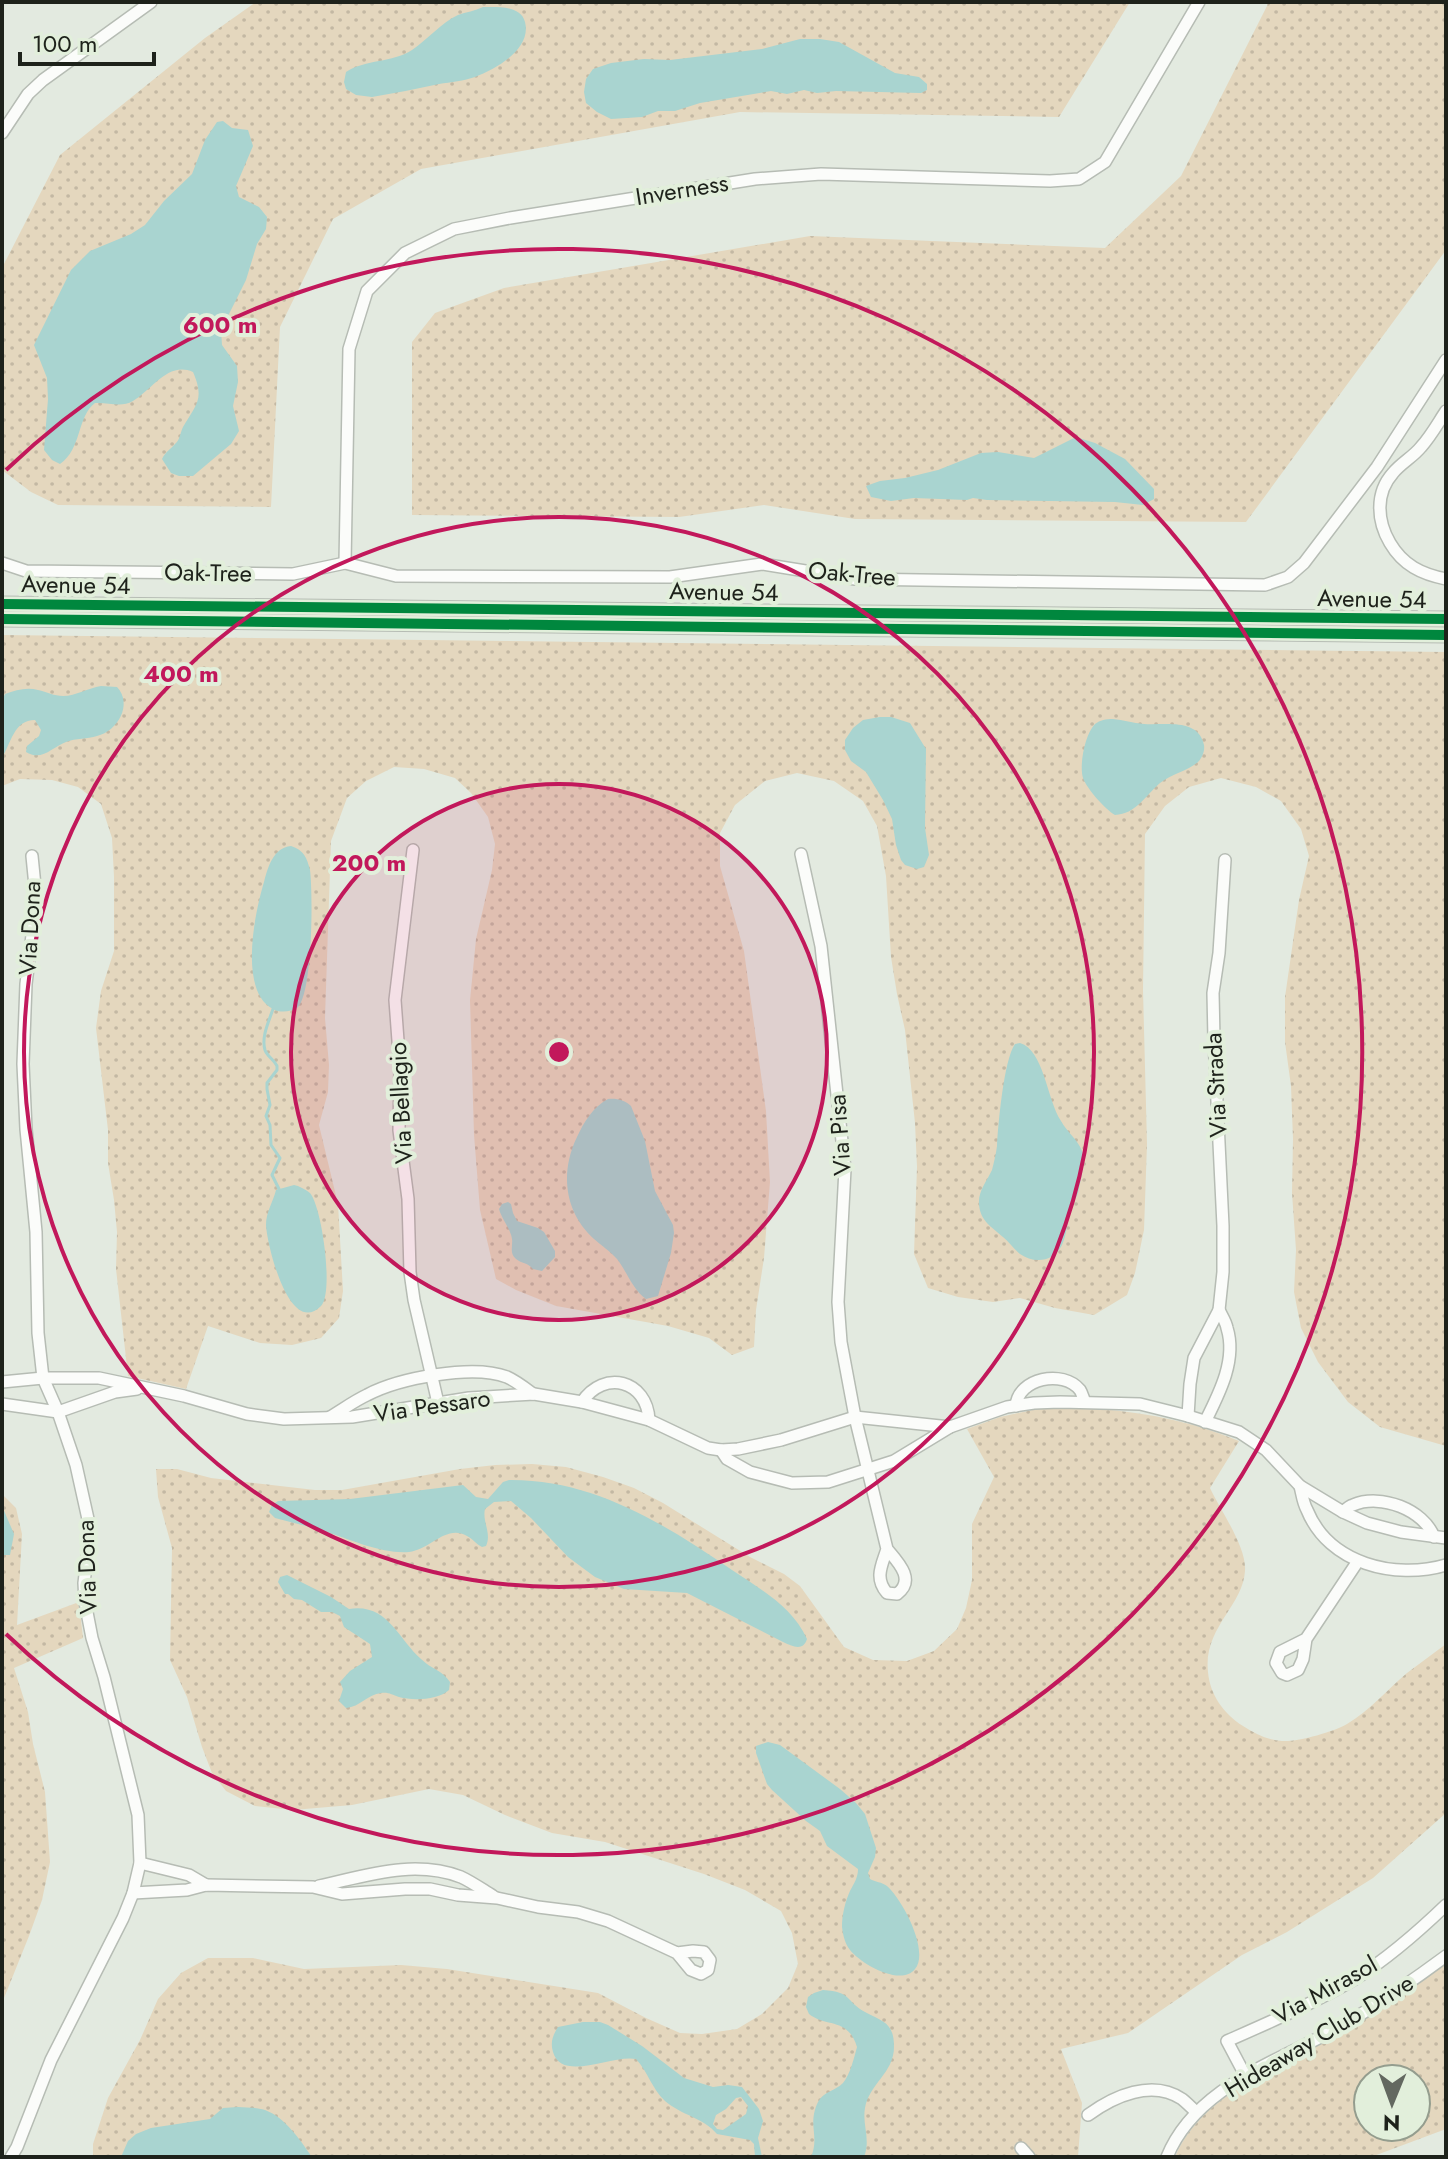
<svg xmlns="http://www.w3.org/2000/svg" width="1448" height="2159" font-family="Jost,sans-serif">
  <defs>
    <pattern id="green-dots" width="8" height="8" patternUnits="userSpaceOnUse" patternTransform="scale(2)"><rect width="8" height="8" fill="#e4d7be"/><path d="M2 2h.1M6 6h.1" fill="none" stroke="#c3b8a3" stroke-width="1.8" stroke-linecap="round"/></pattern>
  </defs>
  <rect width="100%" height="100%" fill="#e3eae0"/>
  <g fill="url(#green-dots)" fill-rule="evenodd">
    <polygon points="256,2 1130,2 1059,117 740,112 421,169 333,219 280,327 271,507 58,505 31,492 2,470 2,272 3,266 60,155 205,38"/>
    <polygon points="1268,2 1446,2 1446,250 1246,522 855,519 764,505 679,517 412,515 412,342 435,313 504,288 810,236 1105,248 1181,176 1267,6"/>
    <polygon points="2,635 1446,652 1446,1446 1380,1427 1348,1402 1318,1362 1301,1328 1294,1292 1296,1250 1292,1193 1293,1139 1291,1086 1285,1042 1285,997 1299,900 1309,856 1301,829 1281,801 1256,787 1221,778 1189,787 1165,806 1145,834 1143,990 1147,1144 1144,1230 1135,1273 1127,1295 1094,1315 1055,1308 1020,1298 993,1302 958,1297 928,1288 914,1254 917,1167 915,1123 905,1030 897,994 891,957 886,876 877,826 863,801 834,781 797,773 765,781 735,805 720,833 720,866 744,951 766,1111 770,1182 764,1258 756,1310 754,1347 732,1355 709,1338 668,1326 556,1306 516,1290 496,1279 480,1210 474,1135 470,1000 476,939 492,870 495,844 488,817 471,793 455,778 424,769 394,767 366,781 347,798 331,841 325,1018 329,1065 328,1092 319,1125 338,1204 343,1291 339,1318 321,1338 292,1345 260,1343 208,1326 186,1389 128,1376 116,1269 117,1232 114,1200 108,1163 108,1130 96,1028 101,991 114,951 114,877 112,838 101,804 78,787 52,780 20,779 2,786"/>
    <path d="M1088 1408C1143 1412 1188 1420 1239 1441L1210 1488C1220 1510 1247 1547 1245 1571 1243 1606 1203 1628 1208 1672 1210 1695 1224 1714 1243 1726 1255 1734 1268 1740 1282 1741 1298 1742 1333 1732 1347 1724 1369 1711 1387 1690 1407 1673 1420 1663 1433 1654 1446 1644V1813L1373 1878 1287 1932 1242 1955 1128 2033 1061 2049 1082 2103 1078 2157H93V2144L108 2098 140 2040 158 1999 181 1973 208 1958H253L304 1969 401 1965 447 1969 598 1993 646 2018 680 2033 702 2034 737 2029 762 2014 788 1988 798 1964 792 1933 781 1911 745 1890 704 1874 605 1842 552 1833 505 1815 463 1795 429 1789 352 1805 293 1810 255 1806 226 1791 212 1773 202 1747 187 1697 170 1660 172 1548 158 1497 156 1469H177L211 1478 315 1490H342L460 1469 495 1465 532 1464 566 1467 603 1477 634 1488 663 1503 750 1557 784 1574 800 1586 844 1647 873 1660 907 1661 934 1651 957 1629 966 1608 972 1580V1524L994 1477 967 1429 1000 1417 1037 1409Z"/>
    <polygon points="2,1494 16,1508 22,1534 17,1625 79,1602 83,1638 14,1668 28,1712 33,1744 45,1792 50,1862 42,1900 29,1936 2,2003"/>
    <path d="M1446 1963V2129L1371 2157H1175C1201 2095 1278 2068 1333 2037 1372 2015 1411 1991 1446 1963ZM1416 2079V2127H1368V2079Z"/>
  </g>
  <g fill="#a9d4d0" fill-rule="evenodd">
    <path d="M483 7C497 7 521 5 525 22 532 49 496 69 475 77 464 81 451 82 439 84 417 89 394 93 372 97L356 95 346 89 344 82 346 72C366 59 392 63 412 50 428 39 441 23 458 15 466 12 475 11 483 7Z"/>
    <polygon points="800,39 820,39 839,42 895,73 919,77 927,84 927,90 921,93 836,91 817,93 804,90 787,94 771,91 700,103 675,111 658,111 642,117 611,119 597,112 586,103 584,92 586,79 593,69 611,63 644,59 670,60 762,49"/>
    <path d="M223 121 232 128 248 130 253 146 236 186 239 197 259 207 267 217 266 229 257 244 246 280 221 330 222 345 237 366 238 382 233 406 239 431 231 444 193 476H179L171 473 162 459C166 451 170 450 175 444 180 440 180 433 183 427 196 404 205 400 193 372 168 361 152 390 133 401 121 408 108 402 95 403 77 416 82 449 60 464L52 460 44 450 48 399 47 378 34 345 71 270 90 251 131 234 145 225 164 201 192 174 205 140 217 122Z"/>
    <polygon points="1076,437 1095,443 1125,459 1154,489 1154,499 1143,505 1115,502 987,500 973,498 967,500 914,498 891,501 871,497 866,486 880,481 905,478 938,470 981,453 998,452 1034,458"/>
    <path d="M101 686 117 687C133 704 118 731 97 736 87 739 76 738 66 742 52 747 42 762 26 752L27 746 39 736 41 730 35 720C14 720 11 743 2 758V701L5 694C16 690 27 687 38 690 47 692 54 696 63 696 76 696 88 688 101 686Z"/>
    <polygon points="880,717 891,717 910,723 926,749 925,828 929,855 924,867 917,869 905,865 901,860 896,845 892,819 883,800 866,772 851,761 845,750 845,740 853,728 863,720"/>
    <path d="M1113 719C1123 720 1133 723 1144 724 1163 726 1198 717 1204 745 1205 751 1202 758 1198 762 1188 771 1171 774 1160 783 1145 796 1136 814 1115 815 1105 809 1087 789 1083 778 1079 765 1085 734 1095 724 1100 720 1106 719 1113 719Z"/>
    <path d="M291 846C304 850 307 858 310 870 313 892 313 995 297 1008 291 1012 279 1013 273 1009 238 991 255 912 264 882 268 867 273 848 291 846Z"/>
    <path d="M1020 1043C1044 1050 1047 1100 1061 1121 1067 1132 1078 1140 1082 1151 1086 1159 1080 1183 1078 1193 1076 1199 1072 1204 1070 1209 1067 1221 1067 1234 1062 1245 1054 1262 1034 1264 1020 1254 1014 1249 1009 1242 1003 1237 992 1227 980 1221 979 1204 978 1191 987 1181 992 1170 994 1162 996 1154 997 1146 998 1125 1004 1059 1015 1044Z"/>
    <path d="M608 1099C616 1098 625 1100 631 1106L645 1141 655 1191 673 1225 674 1233 671 1253 658 1296 646 1299C633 1290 627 1272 617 1259 610 1251 602 1246 594 1239 564 1212 560 1172 577 1137 584 1122 593 1107 608 1099Z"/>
    <path d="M294 1185C299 1186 305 1189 310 1193 322 1207 334 1293 321 1306 289 1338 267 1244 266 1225 266 1212 273 1202 276 1190Z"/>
    <path d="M508 1202 511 1204 513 1213 517 1221 538 1228 544 1232 555 1251V1257L542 1271 533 1269C527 1262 522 1264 516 1259 509 1253 513 1246 512 1239 510 1227 502 1220 499 1209L502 1204Z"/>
    <path d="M509 1480C593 1479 665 1524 732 1570 760 1589 792 1606 807 1639 803 1652 792 1646 783 1642L687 1593 624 1589 595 1577 568 1557 531 1518 511 1501 494 1502 485 1509C482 1522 492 1533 486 1546L482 1547C476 1544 473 1539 467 1536 446 1524 430 1550 409 1552 383 1554 354 1541 330 1533 312 1527 293 1523 275 1518L269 1512 272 1505 278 1501 350 1499 455 1486 463 1485 476 1497 488 1499 503 1482Z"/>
    <polygon points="2,1506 14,1534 10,1555 2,1555"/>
    <path d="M287 1575 331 1597 349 1609C388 1603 398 1639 421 1659 431 1669 442 1670 450 1682L449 1690C438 1700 413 1701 399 1697 392 1695 389 1692 381 1693 368 1694 360 1707 346 1708L339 1701 343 1689 340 1682 350 1671 372 1657 370 1644 344 1627 340 1616 332 1612H321L302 1600 294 1599 288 1594H285L278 1582 280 1577Z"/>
    <path d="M768 1742 780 1745 840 1789 856 1803 865 1814 876 1848 875 1857 868 1873 870 1879C875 1882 882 1882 887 1886 902 1899 930 1951 915 1969 901 1987 861 1964 850 1950 845 1944 843 1935 842 1927 842 1915 845 1902 850 1891 854 1883 858 1878 858 1869L827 1846 820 1831 806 1821 772 1790 767 1784 756 1753V1746Z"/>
    <path d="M823 1990C853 1992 845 2001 865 2012 884 2022 894 2023 894 2047 894 2073 869 2084 865 2108 862 2125 871 2139 864 2157H811C820 2136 807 2125 818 2102 824 2091 835 2091 843 2083 850 2075 854 2058 857 2047 848 2017 827 2028 809 2014L806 2007 808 1997 814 1993Z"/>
    <path d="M583 2022H600L608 2025 642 2046 684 2078 713 2087 728 2085 742 2087 759 2109 763 2121 758 2138 762 2157H755L754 2144 750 2140 717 2134C704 2118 681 2115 665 2101 652 2089 648 2072 636 2059 613 2054 562 2083 553 2052 550 2042 553 2035 558 2027ZM741 2097 748 2106 746 2114 723 2130 717 2129 713 2124 716 2115 726 2109 736 2098Z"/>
    <path d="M238 2107C247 2108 256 2107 265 2110 286 2118 300 2140 312 2157H121L128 2141 136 2134 151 2128 210 2119 223 2108Z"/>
  </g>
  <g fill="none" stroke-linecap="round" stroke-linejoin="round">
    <path stroke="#a9d4d0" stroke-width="3" d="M273 1009C269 1021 261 1037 265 1050 267 1056 274 1060 277 1066V1070L267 1083V1089L270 1105 266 1116 270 1125 271 1145 280 1158 272 1175 279 1189"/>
    <g stroke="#b6bcb4" stroke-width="14">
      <g id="street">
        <polyline points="2,133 28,94 43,80 151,2"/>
        <path d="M1446 411C1438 423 1431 436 1421 447 1413 457 1401 463 1393 473 1375 493 1377 521 1390 543 1403 565 1421 574 1446 579"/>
        <polyline points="2,563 26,571 293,574 345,563 396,576 670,577 762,564 855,579 1265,585 1288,577 1304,563 1377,467 1446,360"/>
        <polyline points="345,563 349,349 367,291 405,253 454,229 510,218 755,179 821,174 1050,181 1079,179 1105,162 1199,2"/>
        <polyline points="413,850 395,1000 400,1068 399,1130 408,1199 410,1272 414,1300 438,1403"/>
        <path d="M801 854 821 946 845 1169 838 1302 841 1342 855 1417 887 1549C898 1562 916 1580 897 1594L887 1593C874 1578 882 1565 887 1549"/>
        <polyline points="2,1382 43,1378 99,1378 184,1396 247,1414 284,1419 352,1417 469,1398 534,1394 582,1402 649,1420 708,1448 721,1450 738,1449 781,1440 855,1417 950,1427"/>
        <path d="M582 1402C604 1369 647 1380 649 1420"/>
        <polyline points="2,1404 58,1412 115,1392 137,1389"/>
        <path d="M1016 1406C1018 1378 1063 1369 1080 1390 1082 1393 1083 1398 1085 1402"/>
        <polyline points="1188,1416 1190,1384 1194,1358 1219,1310 1223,1272 1223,1226 1214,1039 1213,993 1219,953 1225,860"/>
        <path d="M330 1417C342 1410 354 1401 367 1395 399 1378 473 1364 507 1377 516 1381 525 1388 533 1394"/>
        <path d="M1205 1422C1219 1394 1237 1360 1227 1328 1226 1322 1222 1316 1219 1310"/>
        <polyline points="721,1450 727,1459 750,1472 792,1483 828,1482 894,1461 950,1427 1007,1407 1034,1403 1060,1402 1140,1404 1188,1416 1239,1432 1266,1450 1300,1486 1343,1512 1367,1523 1401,1532 1446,1538"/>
        <path d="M1300 1486C1302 1494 1303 1503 1307 1510 1329 1564 1395 1580 1446 1565"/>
        <path d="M1343 1512C1346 1509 1349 1506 1353 1505 1381 1493 1424 1510 1434 1537"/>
        <polyline points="1306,1639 1280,1652 1276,1663 1282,1673 1287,1675 1298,1670 1303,1659 1306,1639 1358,1561"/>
        <polyline points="140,1863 189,1875 206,1885"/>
        <path d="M319 1886C366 1876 413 1859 461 1877 472 1882 483 1890 493 1896"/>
        <polyline points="133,1893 187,1890 206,1885 313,1887 342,1894 405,1889 430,1889 458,1895 497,1898 538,1907 578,1912 608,1921 677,1953 691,1970 701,1974 708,1970 710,1960 704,1952 693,1951 677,1953"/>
        <path d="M1245 2075 1227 2041C1270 2022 1314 2003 1355 1979 1388 1958 1418 1932 1446 1905"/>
        <path d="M1088 2115C1114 2096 1152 2079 1182 2099 1187 2103 1192 2108 1196 2112"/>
        <polyline points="1021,2148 1029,2157"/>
        <polyline points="11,2157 17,2147 51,2060 123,1918 133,1893 140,1863 138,1815 104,1677 92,1638 85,1602 84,1583 89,1542 88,1519 76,1465 58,1412 43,1378 38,1333 36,1232 26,1129 23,1064 26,984 34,919 35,886 32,856"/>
        <path d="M1167 2157C1197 2083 1287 2059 1350 2021 1383 2001 1415 1979 1446 1956"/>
      </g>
    </g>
    <g stroke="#b6bcb4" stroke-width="17">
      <g id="secondary">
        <polyline points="2,604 1446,619"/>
        <polyline points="2,619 1446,635"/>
      </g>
    </g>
    <use href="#street" stroke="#fbfcfa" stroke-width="11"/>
    <use href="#secondary" stroke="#fbfcfa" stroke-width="14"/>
    <g stroke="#e2efdb" stroke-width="15">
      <g id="cycleway">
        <polyline points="2,604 1446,619"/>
        <polyline points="2,619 1446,635"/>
      </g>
    </g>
    <use href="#cycleway" stroke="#00873e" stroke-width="10"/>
  </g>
  <circle cx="559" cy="1052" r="268" fill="#c2185b" fill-opacity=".12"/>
  <g fill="none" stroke="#c2185b" stroke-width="4">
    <circle cx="559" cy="1052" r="268"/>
    <circle cx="559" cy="1052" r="535"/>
    <path d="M6 470A803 803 0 1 1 6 1634"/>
  </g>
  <g text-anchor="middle" stroke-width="8" stroke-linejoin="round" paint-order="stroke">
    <g font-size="24" fill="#1e221b" stroke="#e2efdb">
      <text transform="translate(682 190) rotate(-9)" y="8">Inverness</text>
      <text transform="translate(208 573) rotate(1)" y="8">Oak-Tree</text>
      <text transform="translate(852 574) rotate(5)" y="8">Oak-Tree</text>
      <text transform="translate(76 585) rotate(1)" y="8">Avenue 54</text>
      <text transform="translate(724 592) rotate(1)" y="8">Avenue 54</text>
      <text transform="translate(1372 599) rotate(1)" y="8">Avenue 54</text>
      <text transform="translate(30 928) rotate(-87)" y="8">Via Dona</text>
      <text transform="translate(1216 1085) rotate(-93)" y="8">Via Strada</text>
      <text transform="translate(401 1103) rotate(-93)" y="8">Via Bellagio</text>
      <text transform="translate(840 1135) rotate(-94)" y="8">Via Pisa</text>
      <text transform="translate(432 1406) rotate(-8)" y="8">Via Pessaro</text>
      <text transform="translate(87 1567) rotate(-92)" y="8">Via Dona</text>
      <text transform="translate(1325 1990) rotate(-29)" y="8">Via Mirasol</text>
      <text transform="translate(1319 2036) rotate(-31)" y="8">Hideaway Club Drive</text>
    </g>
  </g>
  <circle cx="559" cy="1052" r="12" fill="#c2185b" stroke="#e2efdb" stroke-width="4"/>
  <g font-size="24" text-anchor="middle" font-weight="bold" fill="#c2185b" stroke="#e2efdb" stroke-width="8" stroke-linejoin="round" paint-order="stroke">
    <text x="220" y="333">600 m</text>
    <text x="181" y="682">400 m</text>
    <text x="369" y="871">200 m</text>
  </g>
  <rect width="1448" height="2159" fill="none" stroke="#1e221b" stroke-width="8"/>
  <g transform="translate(1392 2103) rotate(181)"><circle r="38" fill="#e2efdb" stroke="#949d8e" stroke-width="2"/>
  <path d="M0-6L14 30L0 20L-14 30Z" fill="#636860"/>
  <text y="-12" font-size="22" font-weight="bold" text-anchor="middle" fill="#1e221b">N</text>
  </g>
  <path d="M20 52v12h134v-12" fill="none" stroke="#1e221b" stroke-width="4"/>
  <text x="32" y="52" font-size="24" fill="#1e221b" stroke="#e2efdb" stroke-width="6" paint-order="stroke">100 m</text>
</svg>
